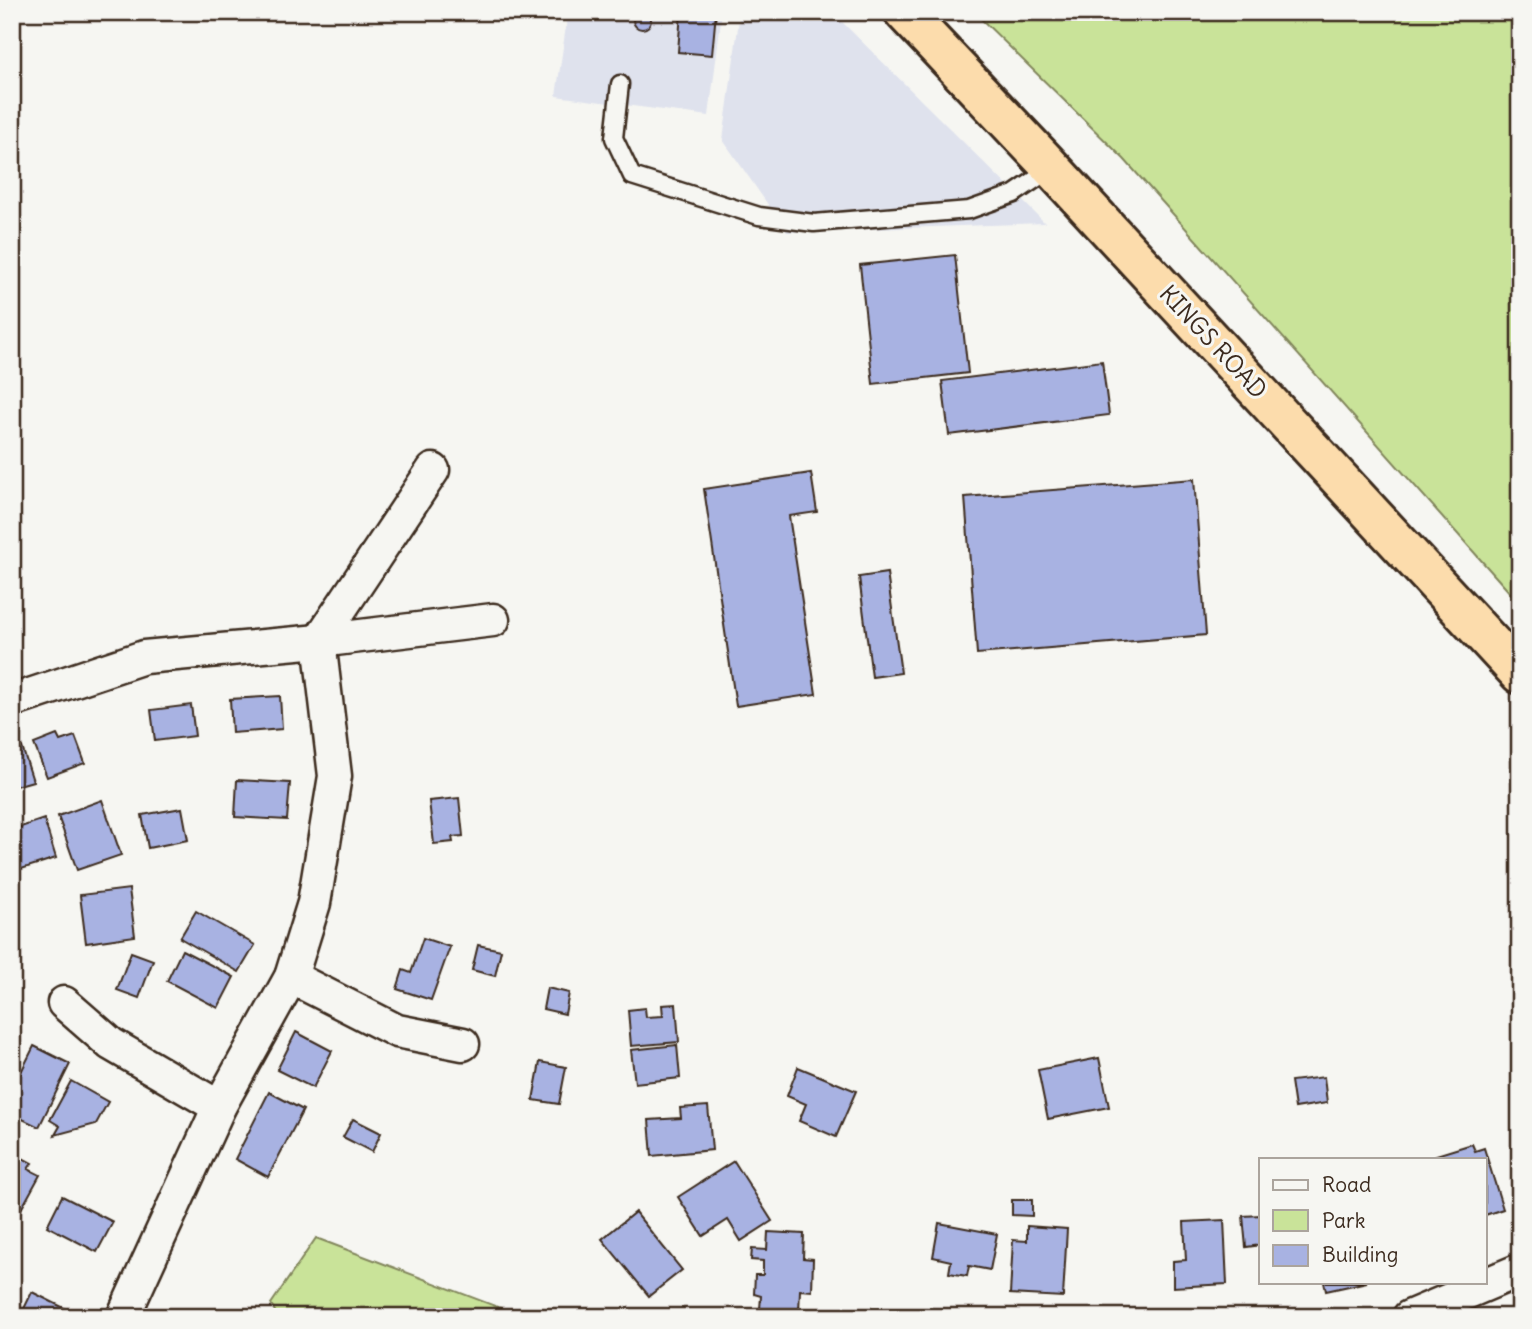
<svg xmlns="http://www.w3.org/2000/svg" width="1532" height="1329" font-family="Delius,sans-serif">
  <rect width="100%" height="100%" fill="#f6f6f2"/>
  <filter id="ink" filterUnits="userSpaceOnUse"><feTurbulence type="fractalNoise" baseFrequency=".0143" numOctaves="2"/><feDisplacementMap in="SourceGraphic" scale="14" xChannelSelector="R" yChannelSelector="G"/><feConvolveMatrix kernelMatrix="1 2 1 2 8 2 1 2 1" color-interpolation-filters="sRGB"/></filter>
  <g filter="url(#ink)">
    <g fill="#dfe2ed">
      <polygon points="568,12 722,12 709,116 556,96"/>
      <polygon points="740,12 832,12 1045,223 787,232 723,140"/>
    </g>
    <g fill="#c9e399" stroke="#82865c" stroke-width="2">
      <polygon points="974,12 1520,12 1520,604 1124,159"/>
      <polygon points="316,1238 524,1317 278,1317 271,1304"/>
    </g>
    <g fill="#a8b2e2" stroke="#3b2a1e" stroke-width="2">
      <circle cx="642" cy="20" r="9"/>
      <polygon points="681,12 716,12 712,55 678,52"/>
      <polygon points="955,255 968,373 873,384 860,265"/>
      <polygon points="1102,361 1109,415 949,435 942,381"/>
      <polygon points="811,473 817,512 789,516 816,694 736,706 704,489"/>
      <polygon points="1194,479 1206,635 977,654 965,497"/>
      <polygon points="887,573 901,673 872,677 859,577"/>
      <polygon points="280,696 282,729 232,733 230,699"/>
      <polygon points="191,705 195,736 155,741 151,710"/>
      <polygon points="57,735 60,741 75,736 85,763 47,777 34,744"/>
      <polygon points="22,747 33,781 12,787 12,750"/>
      <polygon points="237,780 290,783 287,820 235,817"/>
      <polygon points="459,798 463,836 452,837 453,842 434,844 429,801"/>
      <polygon points="102,800 121,855 77,870 58,816"/>
      <polygon points="182,808 188,840 148,848 142,815"/>
      <polygon points="44,819 56,858 12,872 12,830"/>
      <polygon points="129,889 135,936 86,943 80,895"/>
      <polygon points="196,911 255,945 239,972 180,938"/>
      <polygon points="423,938 450,947 431,1000 397,989 403,970 411,973"/>
      <polygon points="478,945 501,950 495,976 472,970"/>
      <polygon points="182,950 234,977 218,1008 167,981"/>
      <polygon points="131,952 153,960 139,998 117,990"/>
      <polygon points="547,988 569,993 565,1014 543,1009"/>
      <polygon points="676,1004 679,1042 631,1046 628,1010 645,1008 646,1017 663,1016 662,1005"/>
      <polygon points="296,1032 332,1051 313,1088 277,1070"/>
      <polygon points="677,1045 680,1078 635,1083 631,1050"/>
      <polygon points="34,1046 70,1064 39,1127 12,1114 12,1090"/>
      <polygon points="1099,1058 1109,1107 1048,1119 1038,1070"/>
      <polygon points="540,1062 566,1067 559,1104 533,1100"/>
      <polygon points="798,1067 856,1091 836,1137 799,1121 806,1104 787,1096"/>
      <polygon points="1324,1077 1327,1103 1295,1108 1291,1081"/>
      <polygon points="71,1081 108,1102 96,1124 55,1135 60,1126 50,1120"/>
      <polygon points="269,1092 303,1110 268,1177 235,1159"/>
      <polygon points="708,1106 712,1150 652,1156 649,1120 681,1118 680,1108"/>
      <polygon points="353,1119 381,1133 372,1152 343,1137"/>
      <polygon points="1472,1144 1475,1151 1484,1148 1503,1209 1485,1215 1485,1159 1438,1159 1436,1155"/>
      <polygon points="13,1153 32,1163 28,1169 40,1175 19,1213 12,1210"/>
      <polygon points="734,1161 772,1221 741,1241 728,1220 703,1236 678,1197"/>
      <polygon points="62,1196 113,1222 97,1252 47,1226"/>
      <polygon points="1012,1200 1032,1200 1032,1216 1012,1215"/>
      <polygon points="635,1212 682,1270 649,1296 602,1239"/>
      <polygon points="1261,1215 1261,1245 1246,1247 1243,1216"/>
      <polygon points="1224,1220 1227,1284 1173,1287 1173,1261 1186,1260 1184,1222"/>
      <polygon points="939,1223 997,1234 990,1270 969,1266 967,1276 949,1273 951,1261 933,1257"/>
      <polygon points="1027,1226 1067,1229 1063,1297 1010,1294 1013,1240 1027,1241"/>
      <polygon points="768,1232 804,1234 803,1258 813,1259 812,1291 800,1290 799,1311 760,1309 761,1296 754,1294 755,1275 763,1275 763,1261 751,1260 752,1249 767,1250"/>
      <polygon points="1324,1282 1367,1282 1326,1291"/>
      <polygon points="32,1292 82,1317 20,1317"/>
    </g>
    <g fill="none" stroke-linecap="round" stroke-linejoin="round">
      <g stroke="#3b2a1e" stroke-width="21">
        <polyline id="service" points="620,84 614,138 632,176 759,216 814,223 969,210 1014,194 1036,179 1047,164"/>
      </g>
      <g stroke="#3b2a1e" stroke-width="37">
        <g id="minor">
          <polyline points="12,701 144,657 319,641 493,620"/>
          <polyline points="291,977 397,1031 463,1044"/>
          <polyline points="64,1003 111,1044 219,1107"/>
          <polyline points="123,1317 219,1107 291,977 314,903 335,776 319,641 433,470"/>
          <polyline points="1409,1317 1520,1270"/>
        </g>
      </g>
      <g stroke="#3b2a1e" stroke-width="44">
        <polyline id="trunk" points="904,12 1047,163 1520,674"/>
      </g>
      <use href="#service" stroke="#f6f6f2" stroke-width="16"/>
      <use href="#minor" stroke="#f6f6f2" stroke-width="32"/>
      <use href="#trunk" stroke="#fcdcac" stroke-width="38"/>
    </g>
  </g>
  <g text-anchor="middle" stroke-width="6" stroke-linejoin="round" paint-order="stroke">
    <g font-size="24" fill="#3b2a1e" stroke="#f6f6f2">
      <text transform="translate(1213 342) rotate(47)" y="8">KINGS ROAD</text>
    </g>
  </g>
  <rect width="1532" height="1329" fill="none" stroke="#f6f6f2" stroke-width="42"/>
  <rect x="21" y="21" width="1490" height="1287" fill="none" stroke="#3b2a1e" stroke-width="2.5" filter="url(#ink)"/>
  <rect x="1259" y="1158" width="228" height="126" fill="#f6f6f2" stroke="#aba49d" stroke-width="2"/>
  <rect x="1273" y="1180" width="35" height="10" fill="#f6f6f2" stroke="#aba49d" stroke-width="2"/>
  <text x="1322" y="1192" font-size="21" fill="#3b2a1e">Road</text>
  <rect x="1273" y="1210" width="35" height="21" fill="#c9e399" stroke="#aba49d" stroke-width="2"/>
  <text x="1322" y="1228" font-size="21" fill="#3b2a1e">Park</text>
  <rect x="1273" y="1245" width="35" height="21" fill="#a8b2e2" stroke="#aba49d" stroke-width="2"/>
  <text x="1322" y="1262" font-size="21" fill="#3b2a1e">Building</text>
</svg>
